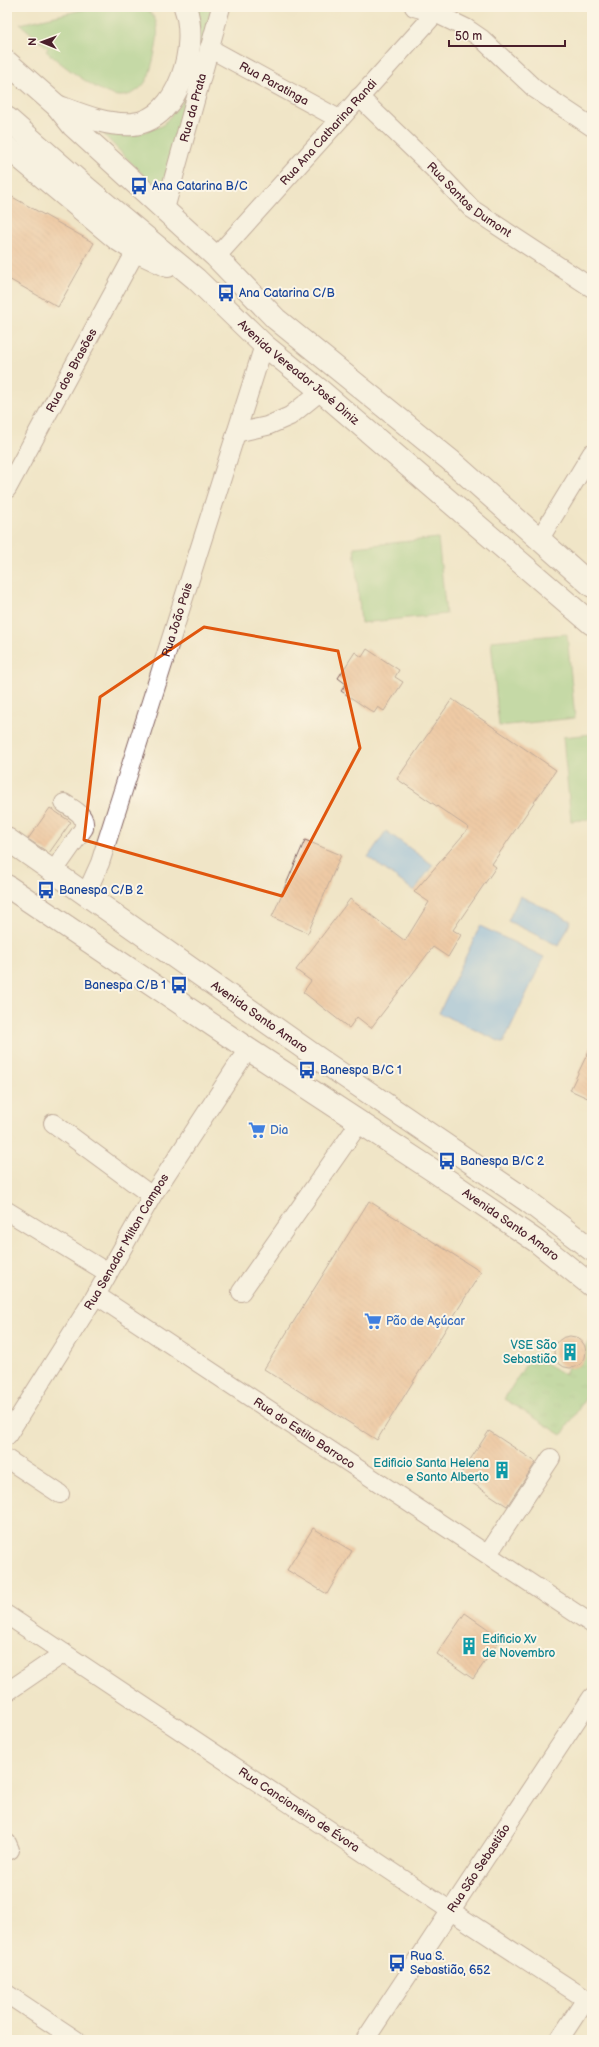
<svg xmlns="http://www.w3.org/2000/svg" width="599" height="2047" font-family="'Balsamiq Sans',sans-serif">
  <defs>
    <pattern id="grass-tufts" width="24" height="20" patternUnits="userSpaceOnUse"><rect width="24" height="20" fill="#91ca7e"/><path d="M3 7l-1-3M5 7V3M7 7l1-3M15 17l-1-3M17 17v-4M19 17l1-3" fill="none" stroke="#7fad6d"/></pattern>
    <pattern id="building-back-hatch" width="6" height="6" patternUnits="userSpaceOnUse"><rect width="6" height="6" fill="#eba87c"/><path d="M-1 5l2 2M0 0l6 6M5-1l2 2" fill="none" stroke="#c08866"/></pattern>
  </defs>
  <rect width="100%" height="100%" fill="#fcf5e5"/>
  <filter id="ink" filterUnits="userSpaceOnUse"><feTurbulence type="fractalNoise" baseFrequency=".025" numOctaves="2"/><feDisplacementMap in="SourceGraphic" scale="8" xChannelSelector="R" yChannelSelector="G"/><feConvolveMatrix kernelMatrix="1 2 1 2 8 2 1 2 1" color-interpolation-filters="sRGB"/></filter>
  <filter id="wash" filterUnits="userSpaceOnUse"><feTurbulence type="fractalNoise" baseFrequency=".012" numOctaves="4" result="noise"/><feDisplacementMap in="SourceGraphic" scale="16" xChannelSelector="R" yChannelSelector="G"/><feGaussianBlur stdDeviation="0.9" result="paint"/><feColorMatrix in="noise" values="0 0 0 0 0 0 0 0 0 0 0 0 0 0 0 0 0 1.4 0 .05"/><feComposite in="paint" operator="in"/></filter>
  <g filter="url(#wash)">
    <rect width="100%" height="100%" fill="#f0e5c7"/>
    <path fill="url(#grass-tufts)" stroke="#6e7454" d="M592 1337V1388L562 1435 504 1399 532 1355 565 1375 568 1368C581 1368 588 1359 585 1347Z"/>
    <g fill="#91ca7e" stroke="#6e7454">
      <path d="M95 7C104 7 138 5 144 8 164 18 157 44 153 61 151 67 150 75 146 81 140 91 129 97 118 96 101 95 59 63 46 51L48 48 20 24Z"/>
      <polygon points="195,7 215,7 162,189 157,189 104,135 132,136 162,126 183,101 197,60 200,18"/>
      <polygon points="438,538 446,614 361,623 354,547"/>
      <polygon points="567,634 575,718 499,726 491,641"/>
      <polygon points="592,734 592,819 571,821 563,737"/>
    </g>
    <g fill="#7bb5ec" stroke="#626a8c">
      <polygon points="386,831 433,865 414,891 368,857"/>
      <polygon points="520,896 571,921 559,946 508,921"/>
      <polygon points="480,926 544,957 503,1043 439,1013"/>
    </g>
    <g id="blocks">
      <g fill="url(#building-back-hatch)">
        <polygon points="7,194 94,243 58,307 7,278"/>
        <polygon points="367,649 399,670 395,677 403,682 384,711 378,707 374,713 341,691 346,684 338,678 355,652 362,657"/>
        <polygon points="452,699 556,770 492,864 496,867 453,930 461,935 448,957 433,947 371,1028 357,1017 349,1028 303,992 311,981 296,970 350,899 405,941 429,902 414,892 469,828 397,779"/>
        <polygon points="50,808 71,822 49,853 28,839"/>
        <polygon points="305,840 341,855 308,933 272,917"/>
        <polygon points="592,1044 592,1100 570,1090"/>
        <polygon points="369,1201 481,1272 377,1440 264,1369"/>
        <circle cx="570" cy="1352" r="16"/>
        <polygon points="489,1431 536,1462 507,1506 460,1475"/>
        <polygon points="313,1528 352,1551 327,1594 287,1570"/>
        <polygon points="465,1613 501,1638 473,1679 437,1654"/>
      </g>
    </g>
  </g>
  <g filter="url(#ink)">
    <use href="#blocks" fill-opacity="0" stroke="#846462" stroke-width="1"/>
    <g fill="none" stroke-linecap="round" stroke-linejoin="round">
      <g stroke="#846462" stroke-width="20">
        <g id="minor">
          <polyline points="414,7 435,13 466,28 482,39 535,89 592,127"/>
          <path id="s1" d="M209 48 339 119"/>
          <path id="s2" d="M359 97 434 169 472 209 592 288"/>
          <path id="s3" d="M165 209 221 7"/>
          <path id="s4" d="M216 257 441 7"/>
          <polyline points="236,433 267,426 290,416 321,391"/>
          <path id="s5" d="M7 489 136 251"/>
          <polyline points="539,540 592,453"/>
          <path d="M53 872 84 828C86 814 74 810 64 803"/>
          <path id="s6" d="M86 894 100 863 264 345"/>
          <polyline points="53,1123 152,1196"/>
          <polyline points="7,1211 108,1273"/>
          <polyline points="241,1292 360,1122"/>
          <path id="s7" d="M96 1295 592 1624"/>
          <path id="s8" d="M7 1436 96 1295 152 1196 248 1049"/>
          <polyline points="7,1459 60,1494"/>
          <polyline points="488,1554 551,1458"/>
          <path id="s9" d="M7 1615 451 1911 592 2003"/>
          <polyline points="7,1692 64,1653"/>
          <polyline points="7,1843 10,1850"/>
          <polyline points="7,1994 76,2040"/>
          <path id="s10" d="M365 2040 592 1697"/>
          <polyline points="559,2040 586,1999"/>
        </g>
      </g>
      <g stroke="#846462" stroke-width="24">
        <g id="major">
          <polyline points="7,62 57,106 73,126 216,257 276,319 450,460 592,586"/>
          <path d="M57 106C81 115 107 126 133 124 180 119 199 45 185 7"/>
          <path id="s11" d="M7 118 89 190 196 279 264 345 321 391 592 624"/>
          <polyline points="7,147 117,239 136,251 168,266"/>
          <path id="s12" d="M7 839 315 1056 529 1202 592 1250"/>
          <path id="s13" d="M7 886 248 1049 434 1171 536 1241 592 1286"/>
        </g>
      </g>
      <use href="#minor" stroke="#fff" stroke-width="18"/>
      <use href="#major" stroke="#fff" stroke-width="22"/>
    </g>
  </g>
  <path d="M0 0H599V2047H0ZM204 627 338 651 360 748 282 896 84 840 100 697Z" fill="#f0e5c7" fill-opacity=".55" fill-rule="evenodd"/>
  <path fill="none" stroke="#e0560e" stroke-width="3" stroke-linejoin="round" d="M204 627 338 651 360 748 282 896 84 840 100 697Z"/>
  <defs>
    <g id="bus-bare" transform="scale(1.38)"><path d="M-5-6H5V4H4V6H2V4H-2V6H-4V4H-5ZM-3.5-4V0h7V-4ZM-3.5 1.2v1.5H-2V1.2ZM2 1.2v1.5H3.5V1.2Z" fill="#1a4fb4" stroke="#fcf5e5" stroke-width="2.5" paint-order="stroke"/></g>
    <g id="supermarket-bare" transform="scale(1.38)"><path d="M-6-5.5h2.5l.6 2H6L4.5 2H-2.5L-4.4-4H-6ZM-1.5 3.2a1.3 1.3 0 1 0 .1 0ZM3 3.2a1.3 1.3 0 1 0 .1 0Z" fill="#3f7fe0" stroke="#fcf5e5" stroke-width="2.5" paint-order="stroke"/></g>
    <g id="building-bare" transform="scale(1.38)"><path d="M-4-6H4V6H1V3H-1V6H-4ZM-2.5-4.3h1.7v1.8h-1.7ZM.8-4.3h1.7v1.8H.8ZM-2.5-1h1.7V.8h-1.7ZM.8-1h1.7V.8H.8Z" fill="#0f9aa8" stroke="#fcf5e5" stroke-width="2.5" paint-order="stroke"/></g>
  </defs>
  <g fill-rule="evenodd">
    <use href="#bus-bare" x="139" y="186"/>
    <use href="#bus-bare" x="226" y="293"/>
    <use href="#bus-bare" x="46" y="890"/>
    <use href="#bus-bare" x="179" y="985"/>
    <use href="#bus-bare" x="307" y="1070"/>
    <use href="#supermarket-bare" x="257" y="1130"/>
    <use href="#bus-bare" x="447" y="1161"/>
    <use href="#supermarket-bare" x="373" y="1321"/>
    <use href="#building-bare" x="570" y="1352"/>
    <use href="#building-bare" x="502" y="1470"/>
    <use href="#building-bare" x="469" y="1646"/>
    <use href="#bus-bare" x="397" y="1963"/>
  </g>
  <g text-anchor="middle" stroke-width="4" stroke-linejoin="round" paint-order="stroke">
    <g font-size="12" fill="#4a1f2b" stroke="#fcf5e5">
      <text dy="4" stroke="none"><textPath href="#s1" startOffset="74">Rua Paratinga</textPath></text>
      <text dy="4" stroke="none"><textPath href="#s3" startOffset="105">Rua da Prata</textPath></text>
      <text dy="4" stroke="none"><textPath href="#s4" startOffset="168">Rua Ana Catharina Randi</textPath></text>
      <text dy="4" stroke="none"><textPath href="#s2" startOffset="151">Rua Santos Dumont</textPath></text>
      <text dy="4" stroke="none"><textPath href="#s5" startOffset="135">Rua dos Brasões</textPath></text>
      <text dy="4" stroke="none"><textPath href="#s11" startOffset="387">Avenida Vereador José Diniz</textPath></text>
      <text dy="4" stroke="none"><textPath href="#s6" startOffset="289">Rua João Pais</textPath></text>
      <text dy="4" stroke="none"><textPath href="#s12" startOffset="309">Avenida Santo Amaro</textPath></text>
      <text dy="4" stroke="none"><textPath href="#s13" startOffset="607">Avenida Santo Amaro</textPath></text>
      <text dy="4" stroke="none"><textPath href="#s8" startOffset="228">Rua Senador Milton Campos</textPath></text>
      <text dy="4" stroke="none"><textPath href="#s7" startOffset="250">Rua do Estilo Barroco</textPath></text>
      <text dy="4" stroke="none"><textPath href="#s9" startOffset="351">Rua Cancioneiro de Évora</textPath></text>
      <text dy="4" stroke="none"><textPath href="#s10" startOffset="206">Rua São Sebastião</textPath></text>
    </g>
    <g font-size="12" fill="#164399" stroke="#fcf5e5" text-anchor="start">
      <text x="152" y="190">Ana Catarina B/C</text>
      <text x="239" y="297">Ana Catarina C/B</text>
      <text x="59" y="894">Banespa C/B 2</text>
      <text x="166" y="989" text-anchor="end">Banespa C/B 1</text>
      <text x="320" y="1074">Banespa B/C 1</text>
      <text x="460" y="1165">Banespa B/C 2</text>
      <text x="410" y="1960">Rua S.<tspan x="410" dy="14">Sebastião, 652</tspan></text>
    </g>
    <g font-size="12" fill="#366cbe" stroke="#fcf5e5" text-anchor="start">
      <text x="270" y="1134">Dia</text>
      <text x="386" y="1325">Pão de Açúcar</text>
    </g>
    <g font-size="12" fill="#0d838f" stroke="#fcf5e5" text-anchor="end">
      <text x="557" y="1349">VSE São<tspan x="557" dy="14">Sebastião</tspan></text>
      <text x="489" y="1467">Edificio Santa Helena<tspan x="489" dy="14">e Santo Alberto</tspan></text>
      <text x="482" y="1643" text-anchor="start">Edificio Xv<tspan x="482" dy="14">de Novembro</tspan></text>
    </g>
  </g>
  <rect width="599" height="2047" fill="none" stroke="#fcf5e5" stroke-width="24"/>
  <g transform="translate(42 42) rotate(271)" stroke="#fcf5e5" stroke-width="3" paint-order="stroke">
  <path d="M0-3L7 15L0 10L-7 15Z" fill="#4a1f2b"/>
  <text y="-6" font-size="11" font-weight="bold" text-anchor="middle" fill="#4a1f2b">N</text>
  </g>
  <path d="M449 40v6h116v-6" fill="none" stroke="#4a1f2b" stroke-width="2"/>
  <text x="455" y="40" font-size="12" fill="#4a1f2b" stroke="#fcf5e5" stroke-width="3" paint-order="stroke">50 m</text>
</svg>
